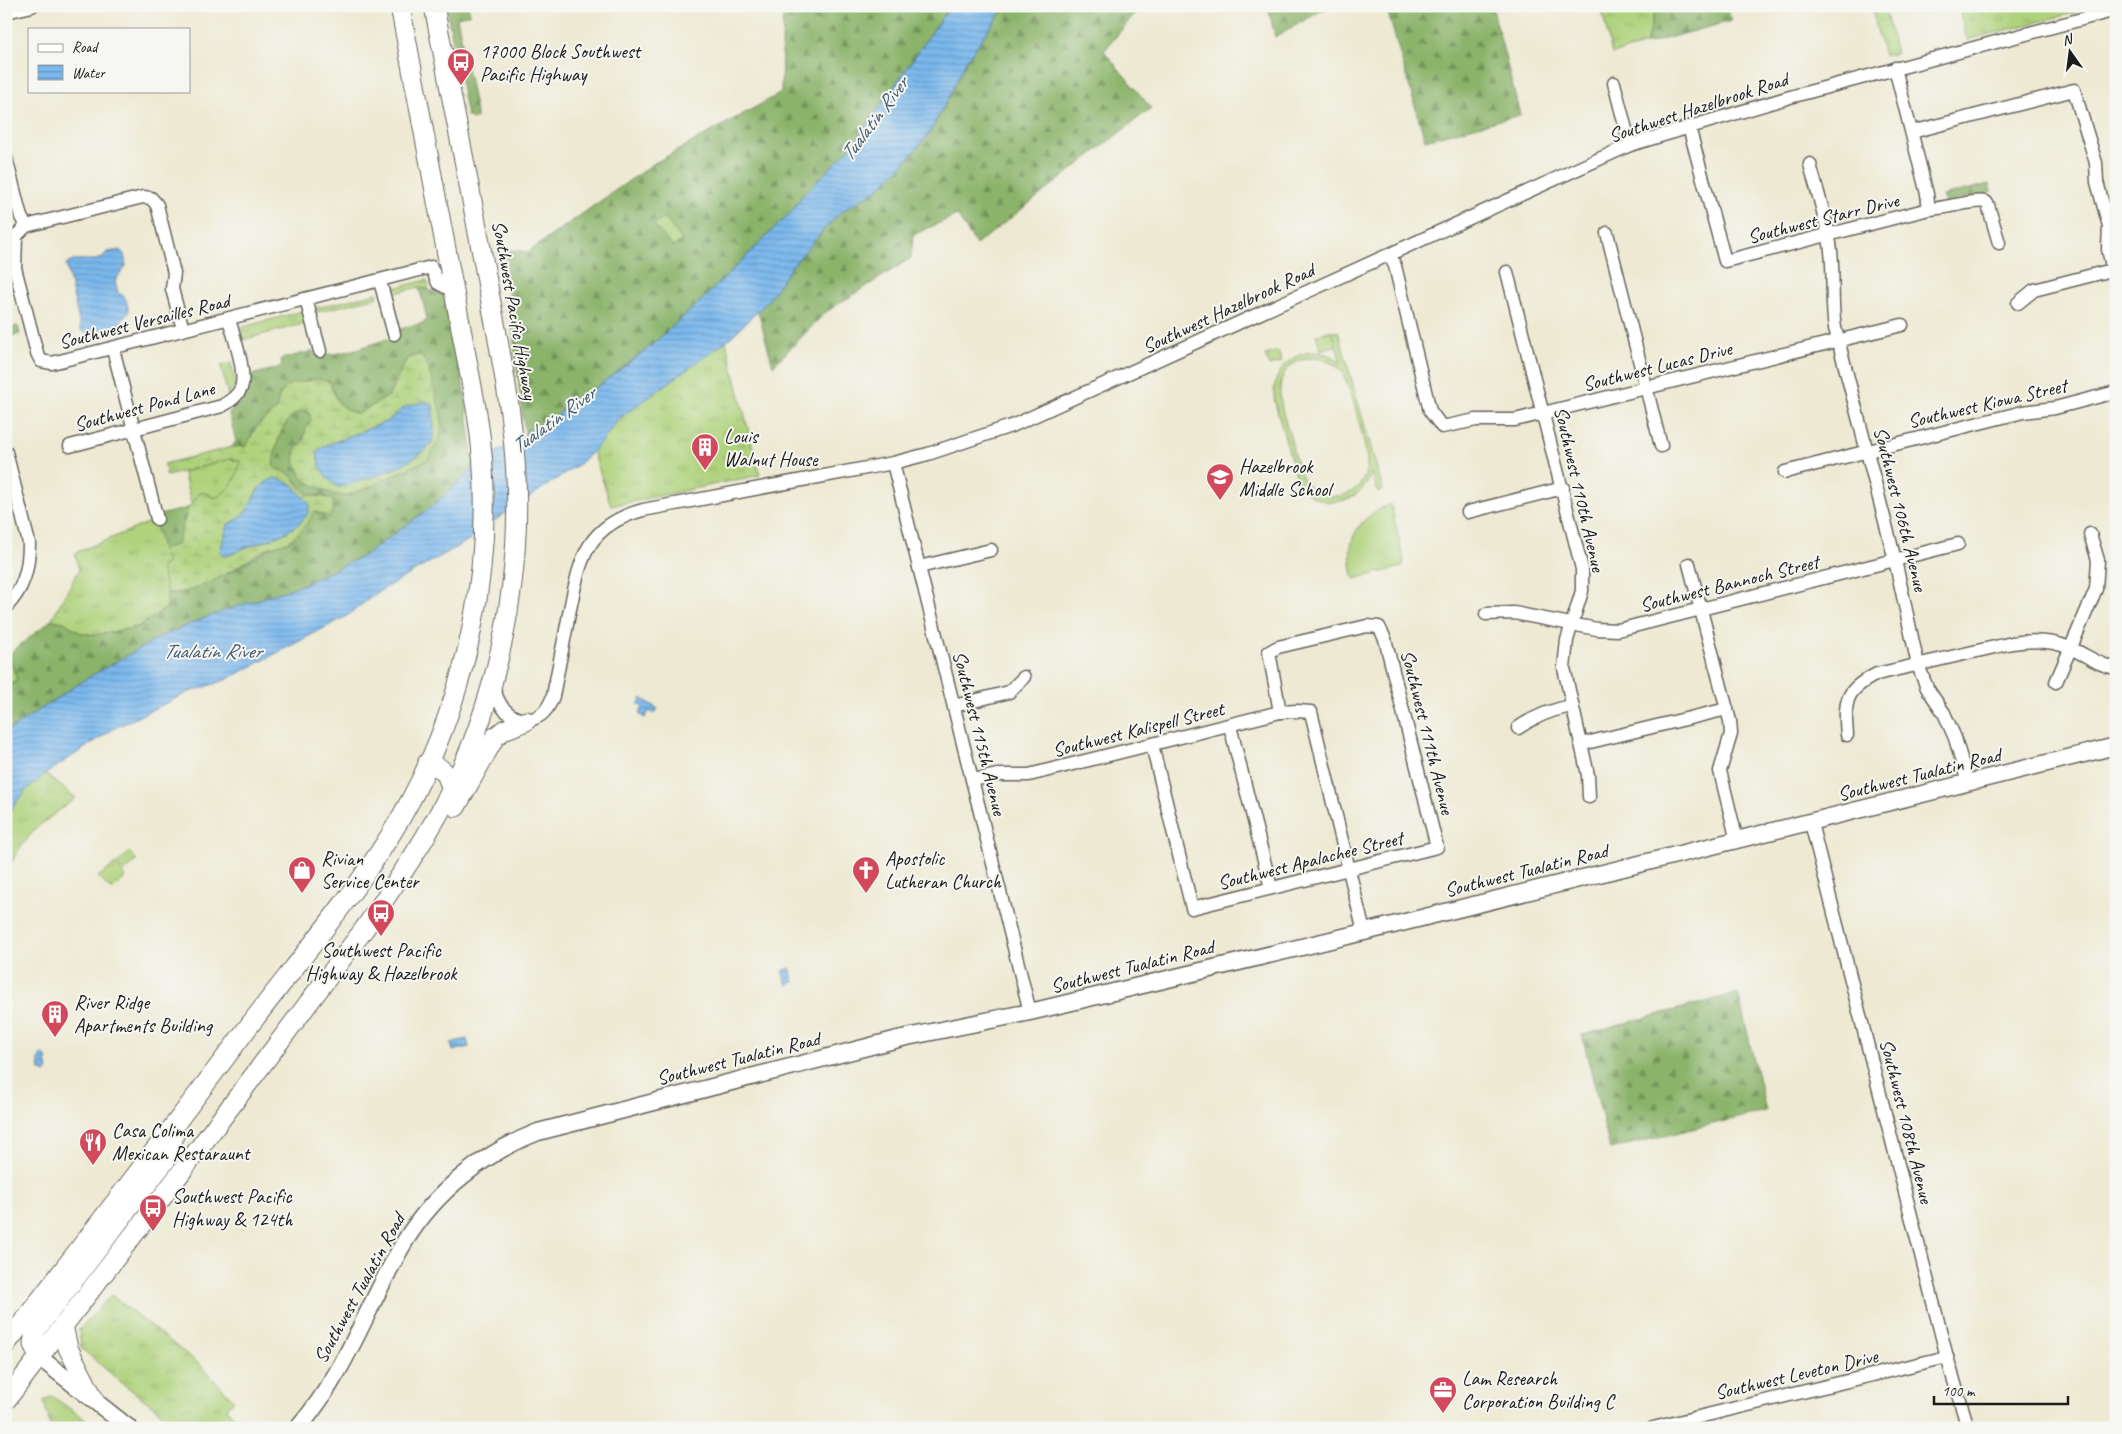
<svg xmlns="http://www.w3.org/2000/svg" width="2122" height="1434" font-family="Caveat,sans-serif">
  <defs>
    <pattern id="grass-tufts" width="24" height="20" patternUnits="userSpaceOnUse" patternTransform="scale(1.25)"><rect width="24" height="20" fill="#afd27b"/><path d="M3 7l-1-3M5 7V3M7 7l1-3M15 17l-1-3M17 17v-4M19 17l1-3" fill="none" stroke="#96b46a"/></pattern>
    <pattern id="forest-firs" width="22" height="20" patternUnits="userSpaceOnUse" patternTransform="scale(1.25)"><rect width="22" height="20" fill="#8bb46b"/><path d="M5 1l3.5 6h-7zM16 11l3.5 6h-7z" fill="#719257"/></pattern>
    <pattern id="wetland-marsh" width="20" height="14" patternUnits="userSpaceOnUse" patternTransform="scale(1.25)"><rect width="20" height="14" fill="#afd27b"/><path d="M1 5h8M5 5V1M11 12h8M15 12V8" fill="none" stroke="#96b46a"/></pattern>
    <pattern id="water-rules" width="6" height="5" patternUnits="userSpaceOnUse" patternTransform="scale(1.25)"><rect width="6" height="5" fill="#7ab8ed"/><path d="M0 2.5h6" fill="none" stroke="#6395bf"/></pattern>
  </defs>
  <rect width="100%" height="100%" fill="#f6f6f2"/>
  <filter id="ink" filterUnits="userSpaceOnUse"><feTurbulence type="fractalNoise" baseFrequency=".02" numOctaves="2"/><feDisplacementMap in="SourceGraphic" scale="10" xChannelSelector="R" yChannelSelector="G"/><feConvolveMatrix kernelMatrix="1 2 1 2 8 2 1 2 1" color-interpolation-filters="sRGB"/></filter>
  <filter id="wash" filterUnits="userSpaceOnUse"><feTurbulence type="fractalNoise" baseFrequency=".0096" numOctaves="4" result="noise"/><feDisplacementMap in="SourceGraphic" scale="20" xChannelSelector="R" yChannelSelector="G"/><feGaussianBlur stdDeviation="1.12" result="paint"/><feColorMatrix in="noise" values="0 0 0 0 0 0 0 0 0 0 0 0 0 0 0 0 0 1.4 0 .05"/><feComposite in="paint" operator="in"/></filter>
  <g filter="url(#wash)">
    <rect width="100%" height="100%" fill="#ede9d2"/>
    <g fill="url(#grass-tufts)" stroke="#66774c">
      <polygon points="1601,6 1656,6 1646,44 1612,54"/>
      <polygon points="1871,6 1884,6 1896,53 1884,56"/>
      <polygon points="1958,6 2101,6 1967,40"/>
      <polygon points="427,280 429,290 419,287 387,295 386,290"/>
      <polygon points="377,293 378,297 313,313 312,309"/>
      <polygon points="303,311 306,323 242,340 240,332 243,327"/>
      <polygon points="1332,330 1337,345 1321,350 1316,335"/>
      <polygon points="725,338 760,475 611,506 587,433"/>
      <polygon points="1278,351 1282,362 1269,366 1265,355"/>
      <polygon points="231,363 236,383 228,396 221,366"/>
      <path d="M230 459 240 461C238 478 231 491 215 498L208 494 201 492 191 503 183 472Z"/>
      <polygon points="155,520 168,564 161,566 167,593 168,607 138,627 96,635 81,633 64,622 51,620 79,570 75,553"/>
      <polygon points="8,655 17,679 6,687 6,656"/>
      <polygon points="41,771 76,798 37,827 20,848 6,872 6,807"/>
      <polygon points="115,864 126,877 113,889 108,887 98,877"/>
      <polygon points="111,1295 203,1367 234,1401 226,1408 244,1428 174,1428 157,1409 122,1383 81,1348 79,1330"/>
      <polygon points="52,1396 97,1428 51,1428 44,1401"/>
    </g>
    <g fill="url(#forest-firs)" stroke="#546844">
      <polygon points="446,6 468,6 470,14 457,17 477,118 473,119 467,116"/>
      <polygon points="783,6 950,6 854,144 802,196 791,212 703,299 647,349 579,401 561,411 558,416 525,434 503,249 528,252 653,164 781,93"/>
      <polygon points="1005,6 1141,6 1104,51 1151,108 976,245 957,215 913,235 911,258 826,312 773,366 758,311 766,303 792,266 831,222 841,212 878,189 899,169 928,135 948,99 966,61"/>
      <polygon points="1268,6 1330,6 1275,37"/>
      <polygon points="1386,6 1492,6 1520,115 1425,140"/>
      <polygon points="1656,6 1727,6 1731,21 1646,44"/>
      <polygon points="1989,184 1991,192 1946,203 1943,196"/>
      <path d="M419 287 444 295 465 394 474 469 432 506 367 554 302 585 215 614 164 635 89 677 6 732V687L17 679 8 655 51 620 64 622 81 633 95 635 138 627 167 607V593L177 594 229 573 270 548 292 540 314 510 320 515 326 496C303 497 305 487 290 475 284 470 278 472 273 466 275 447 282 414 305 410L310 414 311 421C304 430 304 441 296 450L345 496 369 487 428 459 407 358 389 396 358 414C338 409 337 400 330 382L280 394 276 410 257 426 246 446 232 447 236 441 229 413C241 406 251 389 251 375L278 368 282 364 281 359 313 351 315 355C322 354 328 355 334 354 356 351 376 342 397 336L396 330 424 323 427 318Z"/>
      <polygon points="18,326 20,334 6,337 6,329"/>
      <polygon points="188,508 177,545 162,549 155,520 160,515"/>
      <polygon points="1738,993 1766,1111 1610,1149 1582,1035"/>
    </g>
    <path fill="url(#wetland-marsh)" stroke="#66774c" fill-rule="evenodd" d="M420 355 428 366 442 418 441 436 428 459 369 487 345 496 332 494 304 480 294 460 296 449 303 442 306 428 311 421 310 414 305 410C282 414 275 447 273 466 278 472 284 470 290 475 296 480 300 489 306 493 314 499 324 495 333 500V512L329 517 314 511C310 521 301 531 293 538 287 544 276 544 268 548 240 563 201 596 167 593L161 566 167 564 162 549 177 545 188 508 201 492 208 494 215 498C230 491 238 477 240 461L230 459 167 476 164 464 232 447 246 446 257 426 276 410 280 394 290 384 319 379 330 382C337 401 338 409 358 414L389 396 407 358ZM403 408 424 451 390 470 338 487 318 451 327 445 388 421ZM258 488 288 532C275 536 262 544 250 546 241 548 234 555 224 556L220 551 228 524C245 519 251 504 258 488Z"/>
    <g fill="#afd27b" stroke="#66774c" fill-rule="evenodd">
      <polygon points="664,217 682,240 673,247 654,225"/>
      <path d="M1338 331 1383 490 1378 492 1372 473C1360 506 1319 512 1298 483L1275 403C1267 363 1311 336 1341 363L1333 333ZM1311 358C1323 358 1334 362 1341 371 1350 382 1369 454 1367 467 1363 500 1322 506 1304 481 1297 469 1294 454 1291 440 1282 410 1264 365 1311 358Z"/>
      <path d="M1391 504 1404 562 1402 567 1354 579C1344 542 1355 518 1391 504Z"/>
      <polygon points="129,852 137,860 124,872 117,864"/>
    </g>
    <g fill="url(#water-rules)" stroke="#4b6a84">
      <polygon points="950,6 1005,6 966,61 948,99 928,135 899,169 878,189 841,212 831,222 792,266 766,303 729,339 620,418 599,445 579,464 476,533 471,539 378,592 347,616 226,680 187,693 115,728 44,775 25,791 6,817 6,732 89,677 164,635 215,614 302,585 367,554 432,506 482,462 538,426 558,416 561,411 579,401 647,349 703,299 791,212 802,196 854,144"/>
      <polygon points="535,65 554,70 551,79 532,74"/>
      <path d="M120 250 124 254 126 266 115 281 118 293C127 296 127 303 129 312L116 327 87 334 81 330 66 264C70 262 77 259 82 260 93 260 100 262 107 252Z"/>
      <path d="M425 401 433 405C432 415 436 432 432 441 423 462 360 482 338 487 325 478 318 467 317 451L327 445 388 421 403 408Z"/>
      <path d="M275 478 292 484 310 504C309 507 308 513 307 515 295 532 267 541 249 546 240 549 234 555 224 556L220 551 228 524C256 515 248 487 275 478Z"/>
      <polygon points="642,698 658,709 654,714 649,711 645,718 639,714 643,708 638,704"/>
      <polygon points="790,968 794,982 787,985 782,971"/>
      <polygon points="467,1039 469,1047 453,1051 451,1043"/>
      <path d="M43 1054 48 1059 46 1062 48 1069 45 1073 40 1070C39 1064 37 1057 43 1054Z"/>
    </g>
  </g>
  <g filter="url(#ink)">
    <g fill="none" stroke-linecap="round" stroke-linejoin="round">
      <g stroke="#65645c" stroke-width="15">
        <g id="minor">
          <polyline points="6,12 32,6"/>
          <polyline points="1895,68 1927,194 1929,209"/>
          <polyline points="1614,83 1630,145"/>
          <path d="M1689 127 1725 261 1929 209C1944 209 1973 199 1986 202L1988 205 1999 243"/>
          <polyline points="1912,132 2074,90 2096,163 2097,182 2109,226 2108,249 2113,270"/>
          <polyline points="6,158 21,217 26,226"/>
          <path d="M1810 164C1817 192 1828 222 1831 251 1834 277 1831 303 1835 328L1895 560 1918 665 1927 688 1944 713 1955 738 1968 783"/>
          <polyline points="1607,233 1661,446"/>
          <polyline points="1390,255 1395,266 1430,411 1442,427 1476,420 1515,420 1902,325"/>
          <polyline points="1507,272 1582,569 1582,591 1567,640 1564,668 1588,775 1589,797"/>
          <polyline points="380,281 394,334"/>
          <polyline points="306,299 320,351"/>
          <polyline points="2018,303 2034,290 2116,269"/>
          <polyline points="181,322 172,289 174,273 157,205 151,198 143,197 26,226 16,236 15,268 37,353 41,361 52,363 431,267 438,283 453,291"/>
          <polyline points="113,349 157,519"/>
          <path d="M70 446 222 406C230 401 237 397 241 388 247 372 233 335 229 319"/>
          <path d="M6 452 29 543C29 568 24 589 6 607"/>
          <polyline points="893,463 1030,1012"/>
          <polyline points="1785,472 2023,412 2055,408 2116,392"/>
          <polyline points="1468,512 1563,488"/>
          <polyline points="1689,564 1730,721 1731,734 1720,771 1737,841"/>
          <polyline points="919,567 991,550"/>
          <polyline points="1486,614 1514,613 1597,629 1618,630 1958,544"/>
          <polyline points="2056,682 2096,589 2098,560 2090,534"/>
          <path d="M492 684C495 693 498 703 504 709 523 729 545 720 553 696 558 669 564 641 569 614 580 561 584 526 643 510L893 463 928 454 1014 425 1630 145 1790 97 2116 10"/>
          <polyline points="954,706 1009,692 1024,677"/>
          <polyline points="1230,726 1271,888"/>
          <path d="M1518 728C1535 716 1551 710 1571 706"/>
          <path d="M1847 735C1844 700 1845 690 1877 674L2012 643C2032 640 2051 640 2070 648 2085 654 2099 666 2116 668"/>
          <polyline points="1582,744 1727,709"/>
          <polyline points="1152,745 1192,908 1437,847 1385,639 1379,627 1367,626 1278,647 1269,652 1280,712"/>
          <polyline points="973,780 997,775 1029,775 1280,712 1297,711 1311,712 1364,932"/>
          <polyline points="1811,823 1947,1357 1968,1428"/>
          <polyline points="1653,1428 1947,1357"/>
        </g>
      </g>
      <g stroke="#65645c" stroke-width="19">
        <g id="major">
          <polyline points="39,1357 129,1428"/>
          <path d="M298 1428C347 1372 368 1303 405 1241 436 1191 484 1153 538 1132L902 1038 1030 1012 1385 927 2116 746"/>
        </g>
      </g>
      <g stroke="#65645c" stroke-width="21">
        <g id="highway">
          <path d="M428 762C444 769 449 774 451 791"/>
          <polyline points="456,807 495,737 504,730 526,721"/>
          <polyline points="63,1325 68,1348 94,1399"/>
          <path d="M6 1344C88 1238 169 1133 249 1026 296 964 347 904 388 839 467 714 500 559 477 413L400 6"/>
          <polyline points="39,1357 33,1344 35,1331 171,1153 175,1126"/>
          <path d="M6 1400 154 1208 365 928C404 871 444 814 470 749 511 645 526 532 511 421 506 378 497 335 489 292 472 196 452 102 434 6"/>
        </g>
      </g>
      <use href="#minor" stroke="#fff" stroke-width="12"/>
      <use href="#major" stroke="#fff" stroke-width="16"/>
      <use href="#highway" stroke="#fff" stroke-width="19"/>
    </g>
  </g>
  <defs>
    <g id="bus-pin" transform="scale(1.4375)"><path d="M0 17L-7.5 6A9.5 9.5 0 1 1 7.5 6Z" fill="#d1495b" stroke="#f6f6f2"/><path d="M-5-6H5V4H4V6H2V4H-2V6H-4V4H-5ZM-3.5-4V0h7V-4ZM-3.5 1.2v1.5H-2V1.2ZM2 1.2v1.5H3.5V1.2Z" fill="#fff"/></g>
    <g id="building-pin" transform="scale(1.4375)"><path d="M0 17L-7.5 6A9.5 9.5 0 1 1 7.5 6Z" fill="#d1495b" stroke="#f6f6f2"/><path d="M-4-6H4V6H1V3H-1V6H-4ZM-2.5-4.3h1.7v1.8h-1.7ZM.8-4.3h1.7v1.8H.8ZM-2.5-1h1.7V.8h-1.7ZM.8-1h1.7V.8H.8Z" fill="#fff"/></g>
    <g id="school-pin" transform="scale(1.4375)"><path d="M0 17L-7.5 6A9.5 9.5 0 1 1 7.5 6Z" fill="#d1495b" stroke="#f6f6f2"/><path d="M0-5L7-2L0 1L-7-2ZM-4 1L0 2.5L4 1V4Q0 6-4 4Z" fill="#fff"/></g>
    <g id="shop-pin" transform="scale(1.4375)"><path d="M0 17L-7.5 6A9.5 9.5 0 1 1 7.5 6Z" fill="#d1495b" stroke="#f6f6f2"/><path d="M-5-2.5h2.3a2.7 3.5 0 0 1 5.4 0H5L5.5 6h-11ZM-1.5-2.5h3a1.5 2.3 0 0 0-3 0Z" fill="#fff"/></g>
    <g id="church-pin" transform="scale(1.4375)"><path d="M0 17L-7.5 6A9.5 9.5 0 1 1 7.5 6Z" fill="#d1495b" stroke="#f6f6f2"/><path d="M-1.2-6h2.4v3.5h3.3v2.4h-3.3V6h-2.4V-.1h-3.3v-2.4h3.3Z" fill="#fff"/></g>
    <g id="restaurant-pin" transform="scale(1.4375)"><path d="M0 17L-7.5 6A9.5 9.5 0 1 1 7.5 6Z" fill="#d1495b" stroke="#f6f6f2"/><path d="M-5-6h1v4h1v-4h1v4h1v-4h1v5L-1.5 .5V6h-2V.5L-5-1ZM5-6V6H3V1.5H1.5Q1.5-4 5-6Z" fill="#fff"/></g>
    <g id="office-pin" transform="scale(1.4375)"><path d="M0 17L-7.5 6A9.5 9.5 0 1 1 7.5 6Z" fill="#d1495b" stroke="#f6f6f2"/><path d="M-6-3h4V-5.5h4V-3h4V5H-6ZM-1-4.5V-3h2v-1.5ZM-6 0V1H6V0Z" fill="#fff"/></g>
  </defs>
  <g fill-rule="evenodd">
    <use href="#bus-pin" x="461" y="62"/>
    <use href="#building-pin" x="705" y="447"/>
    <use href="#school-pin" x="1220" y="477"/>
    <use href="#shop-pin" x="302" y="870"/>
    <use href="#church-pin" x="866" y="870"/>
    <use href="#bus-pin" x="381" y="913"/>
    <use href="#building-pin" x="55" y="1014"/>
    <use href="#restaurant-pin" x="93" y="1142"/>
    <use href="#bus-pin" x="153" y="1208"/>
    <use href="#office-pin" x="1443" y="1390"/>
  </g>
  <g text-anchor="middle" stroke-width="4" stroke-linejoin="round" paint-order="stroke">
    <g font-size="20" fill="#1c1c1c" stroke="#f6f6f2" text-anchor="start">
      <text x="480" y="58">17000 Block Southwest<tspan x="480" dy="23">Pacific Highway</tspan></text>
      <text x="724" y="443">Louis<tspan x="724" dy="23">Walnut House</tspan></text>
      <text x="1239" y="473">Hazelbrook<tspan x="1239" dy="23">Middle School</tspan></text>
      <text x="321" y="865">Rivian<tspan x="321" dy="23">Service Center</tspan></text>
      <text x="885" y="865">Apostolic<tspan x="885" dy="23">Lutheran Church</tspan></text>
      <text x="381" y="957" text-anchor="middle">Southwest Pacific<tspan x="381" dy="23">Highway &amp; Hazelbrook</tspan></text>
      <text x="74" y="1009">River Ridge<tspan x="74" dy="23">Apartments Building</tspan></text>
      <text x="112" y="1137">Casa Colima<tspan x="112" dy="23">Mexican Restaraunt</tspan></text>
      <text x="172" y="1203">Southwest Pacific<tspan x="172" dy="23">Highway &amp; 124th</tspan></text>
      <text x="1462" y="1385">Lam Research<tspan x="1462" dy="23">Corporation Building C</tspan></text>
    </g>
    <g font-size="20" fill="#1c1c1c" stroke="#f6f6f2">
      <text transform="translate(1698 107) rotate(-18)" y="7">Southwest Hazelbrook Road</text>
      <text transform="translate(1823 218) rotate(-14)" y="7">Southwest Starr Drive</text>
      <text transform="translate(1228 308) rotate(-25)" y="7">Southwest Hazelbrook Road</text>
      <text transform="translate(515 310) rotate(80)" y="7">Southwest Pacific Highway</text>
      <text transform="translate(144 321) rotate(-14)" y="7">Southwest Versailles Road</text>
      <text transform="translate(1657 366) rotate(-14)" y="7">Southwest Lucas Drive</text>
      <text transform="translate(1987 403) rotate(-13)" y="7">Southwest Kiowa Street</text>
      <text transform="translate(144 406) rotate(-15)" y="7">Southwest Pond Lane</text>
      <text transform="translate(1580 489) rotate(77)" y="7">Southwest 110th Avenue</text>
      <text transform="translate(1901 509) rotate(76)" y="7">Southwest 106th Avenue</text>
      <text transform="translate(1729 583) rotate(-14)" y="7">Southwest Bannoch Street</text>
      <text transform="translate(1138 729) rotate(-14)" y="7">Southwest Kalispell Street</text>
      <text transform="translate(1428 732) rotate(76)" y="7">Southwest 111th Avenue</text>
      <text transform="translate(980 733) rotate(76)" y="7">Southwest 115th Avenue</text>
      <text transform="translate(1919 774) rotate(-14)" y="7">Southwest Tualatin Road</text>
      <text transform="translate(1310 860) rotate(-14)" y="7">Southwest Apalachee Street</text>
      <text transform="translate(1526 870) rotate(-14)" y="7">Southwest Tualatin Road</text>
      <text transform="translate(1132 966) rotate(-14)" y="7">Southwest Tualatin Road</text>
      <text transform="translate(738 1058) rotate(-14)" y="7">Southwest Tualatin Road</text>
      <text transform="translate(1907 1121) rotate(76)" y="7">Southwest 108th Avenue</text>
      <text transform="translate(359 1288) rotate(-61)" y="7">Southwest Tualatin Road</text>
      <text transform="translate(1796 1374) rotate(-13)" y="7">Southwest Leveton Drive</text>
    </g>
    <g font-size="21" font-style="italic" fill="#425a70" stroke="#f6f6f2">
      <text transform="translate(874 119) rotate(-53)" y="7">Tualatin River</text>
      <text transform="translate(553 420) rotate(-36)" y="7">Tualatin River</text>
      <text x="212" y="658">Tualatin River</text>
    </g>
  </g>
  <rect width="2122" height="1434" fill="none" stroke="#f6f6f2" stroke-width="25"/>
  <rect x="28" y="28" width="162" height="65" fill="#f6f6f2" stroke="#9f9f9c"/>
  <rect x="38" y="44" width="25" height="8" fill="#ffffff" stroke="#9f9f9c"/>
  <text x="72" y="52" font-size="15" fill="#1c1c1c">Road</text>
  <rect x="38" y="65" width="25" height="15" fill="url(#water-rules)" stroke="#9f9f9c"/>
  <text x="72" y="78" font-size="15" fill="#1c1c1c">Water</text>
  <g transform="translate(2070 52) rotate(346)" stroke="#f6f6f2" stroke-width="4" paint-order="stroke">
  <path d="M0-4L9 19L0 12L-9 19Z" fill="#1c1c1c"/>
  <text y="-8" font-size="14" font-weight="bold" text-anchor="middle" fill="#1c1c1c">N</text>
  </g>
  <path d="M1934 1396v8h134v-8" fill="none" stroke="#1c1c1c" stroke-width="2.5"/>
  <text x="1942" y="1396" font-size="15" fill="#1c1c1c" stroke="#f6f6f2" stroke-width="4" paint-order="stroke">100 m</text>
</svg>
